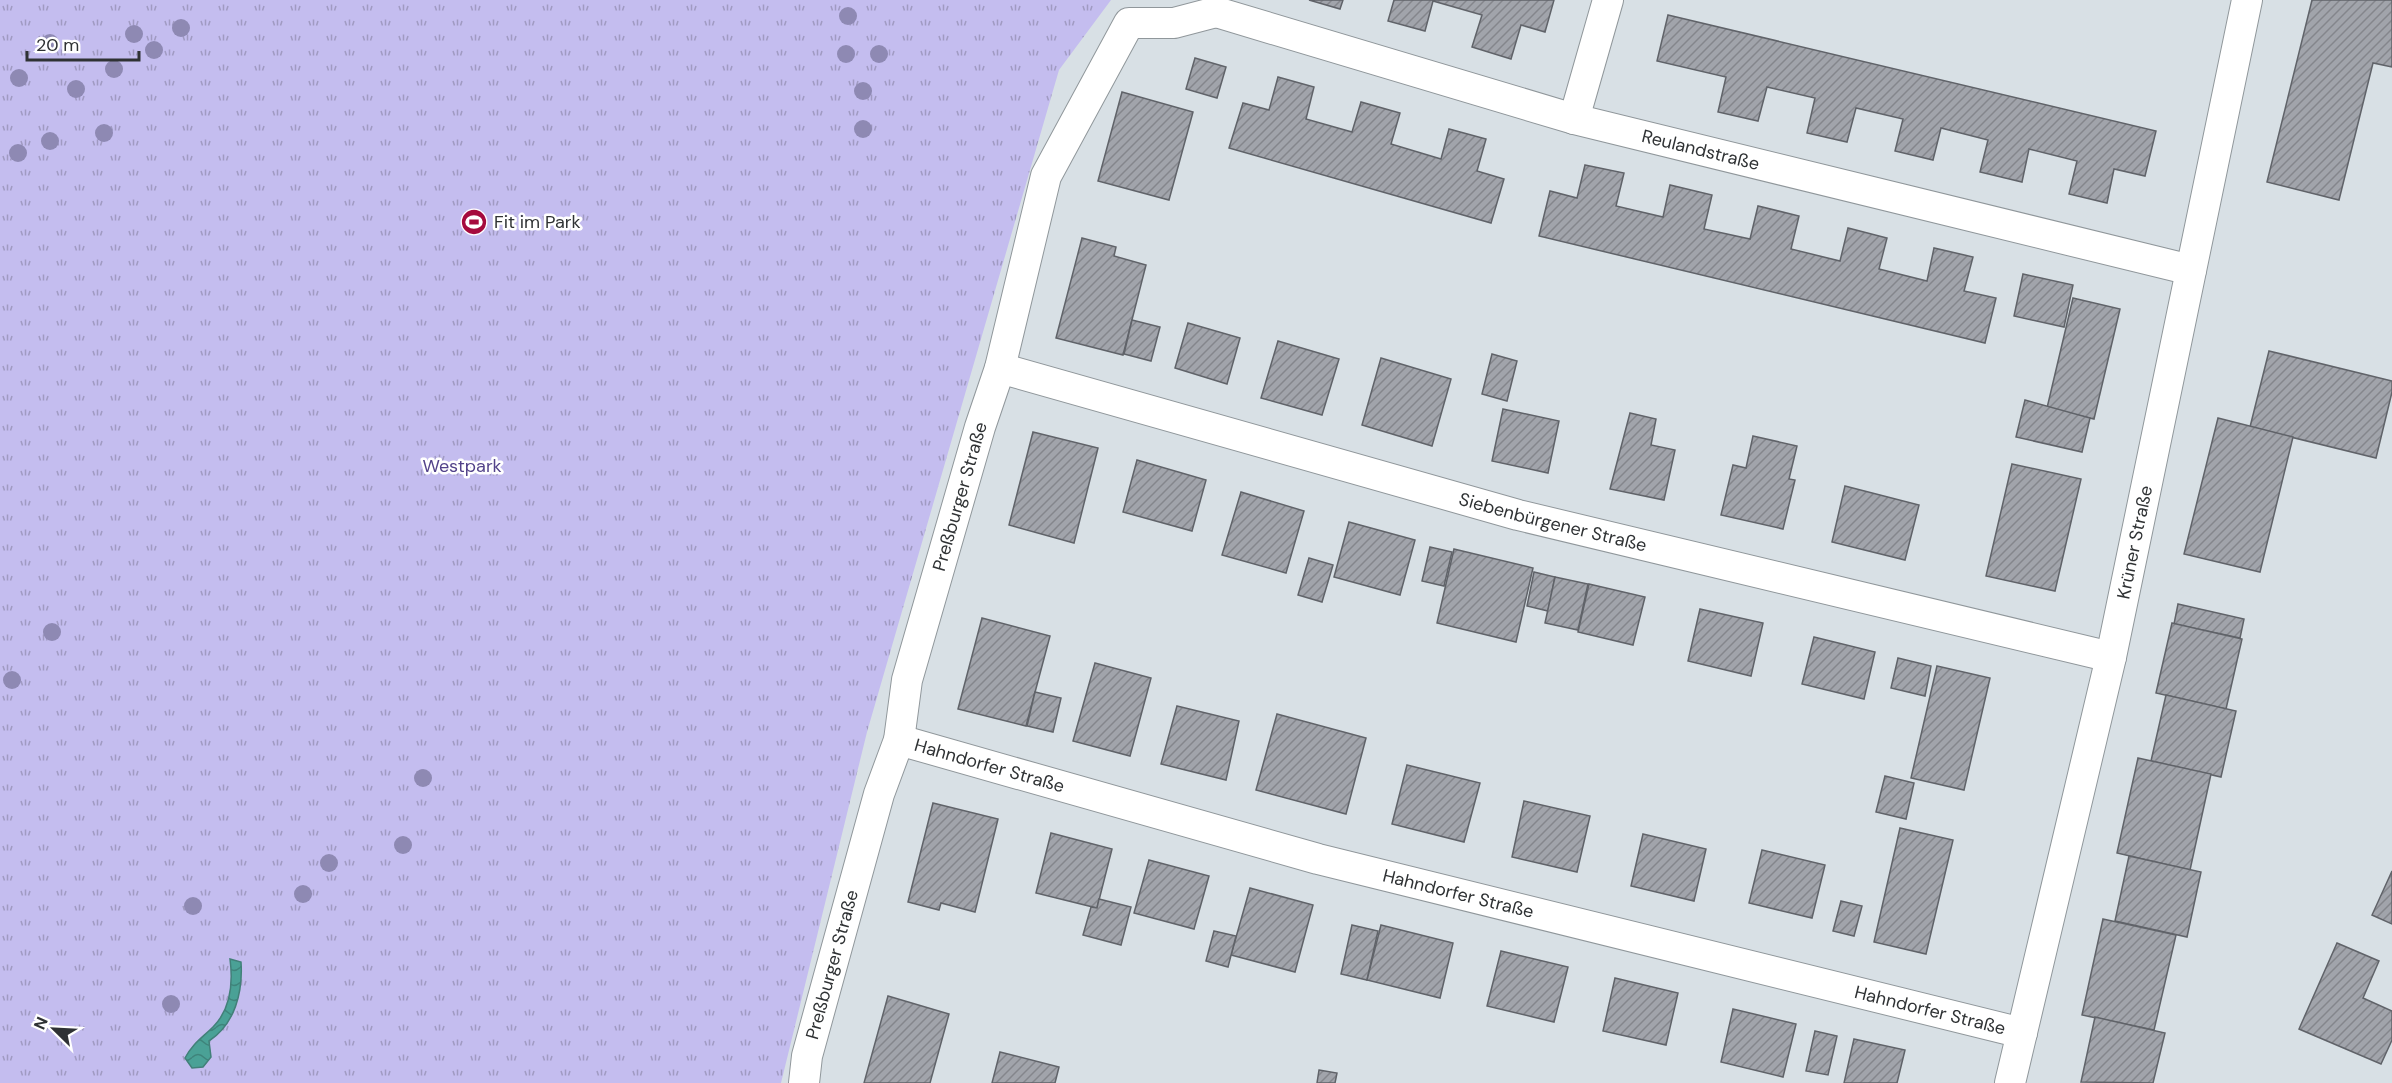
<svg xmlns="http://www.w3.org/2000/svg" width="2392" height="1083" font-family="'DM Sans',sans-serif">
  <defs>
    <pattern id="park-tufts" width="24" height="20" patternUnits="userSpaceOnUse" patternTransform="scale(1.5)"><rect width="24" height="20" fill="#c4bdef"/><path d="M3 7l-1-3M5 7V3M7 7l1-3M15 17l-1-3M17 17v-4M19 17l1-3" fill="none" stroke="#a09ac2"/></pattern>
    <pattern id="water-waves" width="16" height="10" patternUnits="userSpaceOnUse" patternTransform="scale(1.5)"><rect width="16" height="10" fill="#4aa196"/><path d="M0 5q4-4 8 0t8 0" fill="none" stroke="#3e847b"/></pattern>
    <pattern id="building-hatch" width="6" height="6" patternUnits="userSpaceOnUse" patternTransform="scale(1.5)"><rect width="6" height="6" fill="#a1a4ab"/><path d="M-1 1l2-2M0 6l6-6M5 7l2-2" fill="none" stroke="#84868c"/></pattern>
  </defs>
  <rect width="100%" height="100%" fill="#d8e0e5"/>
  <polygon fill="url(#park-tufts)" points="0,0 1111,0 1059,70 867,732 781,1083 0,1083"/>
  <path fill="url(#water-waves)" stroke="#428079" stroke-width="1.5" d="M230 959 241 962C243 992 235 1024 209 1041L211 1057 203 1067 192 1068 185 1058C193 1043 202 1038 213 1027 231 1009 233 982 230 959Z"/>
  <g fill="url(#building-hatch)" stroke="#606369" stroke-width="1.5">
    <polygon points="1309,0 1343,0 1340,9"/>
    <polygon points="1394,0 1554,0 1545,32 1521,25 1511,59 1472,47 1482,15 1433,1 1425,31 1388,21"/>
    <polygon points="2312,0 2392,0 2392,67 2373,63 2339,200 2267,182"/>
    <polygon points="1668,15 2156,131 2145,176 2114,169 2107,203 2069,194 2077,161 2029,149 2022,182 1980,172 1988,140 1941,128 1933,160 1895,151 1903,119 1856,108 1847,142 1807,133 1815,98 1767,87 1758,121 1718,112 1726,77 1657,61"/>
    <polygon points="1195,58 1226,67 1217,98 1186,89"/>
    <polygon points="1278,77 1314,87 1306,119 1352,132 1361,102 1400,113 1391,144 1441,159 1449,129 1486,139 1477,171 1504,179 1491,223 1229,148 1243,103 1269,110"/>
    <polygon points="1122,92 1193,112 1169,200 1098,181"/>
    <polygon points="1585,165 1624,173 1616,206 1663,217 1670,185 1712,195 1704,229 1750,239 1758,206 1799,216 1791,249 1840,261 1848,228 1887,238 1879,269 1927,281 1934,248 1973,257 1964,291 1996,298 1985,343 1539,236 1550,191 1577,198"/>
    <polygon points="1082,238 1116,247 1114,256 1146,265 1123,355 1056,338"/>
    <polygon points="2023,274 2073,285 2064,327 2014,316"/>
    <polygon points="2073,298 2120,309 2094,419 2047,408"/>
    <polygon points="1132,320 1160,327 1151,361 1124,354"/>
    <polygon points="1188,323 1240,338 1227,384 1175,368"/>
    <polygon points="1278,341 1339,359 1322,415 1261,398"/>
    <polygon points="2269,351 2392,381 2392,392 2376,458 2250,427"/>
    <polygon points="1492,354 1517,361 1507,401 1482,394"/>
    <polygon points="1381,358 1451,379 1432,446 1362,425"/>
    <polygon points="2025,400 2090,418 2082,452 2016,437"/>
    <polygon points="1503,409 1559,421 1548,473 1492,461"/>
    <polygon points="1630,413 1656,419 1651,445 1675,450 1664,500 1610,489"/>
    <polygon points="2218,418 2293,437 2260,572 2184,554"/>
    <polygon points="1033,432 1098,448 1074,543 1009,525"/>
    <polygon points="1753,436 1797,446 1789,479 1795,480 1783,529 1721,515 1733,465 1746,468"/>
    <polygon points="1137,460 1206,480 1192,531 1123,512"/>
    <polygon points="2012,464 2081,479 2055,591 1986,576"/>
    <polygon points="1845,486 1919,505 1905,560 1832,542"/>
    <polygon points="1241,492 1304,511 1286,573 1222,555"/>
    <polygon points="1349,522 1415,540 1400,595 1334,577"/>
    <polygon points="1430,547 1452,552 1444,586 1422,581"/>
    <polygon points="1454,549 1533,568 1516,642 1437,623"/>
    <polygon points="1309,558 1333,565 1322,602 1298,595"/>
    <polygon points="1534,572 1555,577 1548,611 1527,606"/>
    <polygon points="1555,577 1588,584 1578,630 1545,623"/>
    <polygon points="1589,584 1645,597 1633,645 1578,632"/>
    <polygon points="2178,604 2244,619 2240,638 2174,624"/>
    <polygon points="1700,609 1763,623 1751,676 1688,661"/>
    <polygon points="982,618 1050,636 1026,726 958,709"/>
    <polygon points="2172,623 2242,639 2226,709 2156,693"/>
    <polygon points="1814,637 1875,652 1864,699 1802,684"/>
    <polygon points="1898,658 1931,666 1925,696 1891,688"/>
    <polygon points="1095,663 1151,678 1130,756 1073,741"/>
    <polygon points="1937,666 1990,678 1964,790 1911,778"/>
    <polygon points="1035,692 1061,698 1053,732 1027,726"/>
    <polygon points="2166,695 2236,711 2221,777 2151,761"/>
    <polygon points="1177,706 1239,721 1226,780 1161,764"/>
    <polygon points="1277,714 1366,738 1346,814 1256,790"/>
    <polygon points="2138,758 2211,774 2190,870 2117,853"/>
    <polygon points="1407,765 1480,783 1464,842 1392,824"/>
    <polygon points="1885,776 1914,783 1906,819 1876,812"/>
    <polygon points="1524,801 1590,816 1577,872 1512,857"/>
    <polygon points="933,803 998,819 975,912 941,903 939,910 908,902"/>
    <polygon points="1900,828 1953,840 1926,954 1874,942"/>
    <polygon points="1051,833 1112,849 1097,908 1036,893"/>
    <polygon points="1643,834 1706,849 1694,901 1631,886"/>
    <polygon points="1762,850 1825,865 1812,918 1749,903"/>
    <polygon points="2129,856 2201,872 2187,937 2115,921"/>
    <polygon points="1149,860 1209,876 1194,929 1134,913"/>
    <polygon points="2392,871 2392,924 2372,915"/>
    <polygon points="1250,888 1313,905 1295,972 1231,955"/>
    <polygon points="1099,899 1131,907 1121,945 1083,935 1091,907 1097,908"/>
    <polygon points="1841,901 1862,906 1854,936 1833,931"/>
    <polygon points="2103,919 2176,935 2154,1030 2082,1015"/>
    <polygon points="1352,925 1378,931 1367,980 1341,974"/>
    <polygon points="1381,925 1453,943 1440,998 1367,980"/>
    <polygon points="1214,931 1236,936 1228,967 1206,961"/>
    <polygon points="2337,943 2379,961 2363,998 2392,1011 2392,1040 2381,1064 2299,1029"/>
    <polygon points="1501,951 1568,967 1554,1022 1487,1006"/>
    <polygon points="1615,978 1678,993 1666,1045 1603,1031"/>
    <polygon points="888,996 949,1014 930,1083 864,1083"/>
    <polygon points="1733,1009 1796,1024 1783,1077 1721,1062"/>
    <polygon points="2095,1017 2165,1033 2153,1083 2081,1082"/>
    <polygon points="1815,1031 1837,1036 1828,1075 1806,1071"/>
    <polygon points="1854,1039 1905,1050 1897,1083 1844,1083"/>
    <polygon points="1000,1052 1059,1067 1055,1083 992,1083"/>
    <polygon points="1319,1070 1337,1073 1335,1083 1317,1083"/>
  </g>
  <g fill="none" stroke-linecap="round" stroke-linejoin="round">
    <g stroke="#90979b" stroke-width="32">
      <g id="street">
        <path id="s1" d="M1216 12 1574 119 2191 270"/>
        <polyline points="1574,119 1608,0"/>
        <path id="s2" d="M1000 368 1518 515 2111 657"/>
        <path id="s3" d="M899 740 1318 859 2022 1033"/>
        <path id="s4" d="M804 1083 807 1056 879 794 899 740 907 680 980 427 1000 368 1046 176 1129 23H1174L1216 12"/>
        <path id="s5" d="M2010 1083 2111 657 2247 0"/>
      </g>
    </g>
    <use href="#street" stroke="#fff" stroke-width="30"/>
  </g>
  <g fill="#8e89b3">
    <circle cx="848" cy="16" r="9"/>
    <circle cx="181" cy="28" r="9"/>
    <circle cx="134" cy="34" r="9"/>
    <circle cx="50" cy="43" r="9"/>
    <circle cx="154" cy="50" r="9"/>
    <circle cx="846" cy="54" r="9"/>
    <circle cx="879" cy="54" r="9"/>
    <circle cx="114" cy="69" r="9"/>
    <circle cx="19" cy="78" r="9"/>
    <circle cx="76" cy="89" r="9"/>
    <circle cx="863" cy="91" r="9"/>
    <circle cx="863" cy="129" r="9"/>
    <circle cx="104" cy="133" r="9"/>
    <circle cx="50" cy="141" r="9"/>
    <circle cx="18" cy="153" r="9"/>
    <circle cx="52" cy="632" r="9"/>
    <circle cx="12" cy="680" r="9"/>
    <circle cx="423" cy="778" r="9"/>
    <circle cx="403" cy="845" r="9"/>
    <circle cx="329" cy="863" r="9"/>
    <circle cx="303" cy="894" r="9"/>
    <circle cx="193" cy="906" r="9"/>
    <circle cx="171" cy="1004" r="9"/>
  </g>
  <defs>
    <g id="stadium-disc" transform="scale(1.35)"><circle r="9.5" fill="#a50b3e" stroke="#fff"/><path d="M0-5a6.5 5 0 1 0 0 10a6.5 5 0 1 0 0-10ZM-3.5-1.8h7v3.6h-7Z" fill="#fff"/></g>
  </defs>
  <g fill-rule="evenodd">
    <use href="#stadium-disc" x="474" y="222"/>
  </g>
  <g text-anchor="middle" stroke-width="5" stroke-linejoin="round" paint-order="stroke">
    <g font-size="18" fill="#2f3234" stroke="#fff">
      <text dy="6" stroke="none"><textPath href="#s1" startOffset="504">Reulandstraße</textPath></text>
      <text dy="6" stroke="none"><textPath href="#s4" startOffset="608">Preßburger Straße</textPath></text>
      <text dy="6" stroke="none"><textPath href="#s2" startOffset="574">Siebenbürgener Straße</textPath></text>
      <text dy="6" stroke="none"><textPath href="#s5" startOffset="555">Krüner Straße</textPath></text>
      <text dy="6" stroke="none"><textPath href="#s3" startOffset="94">Hahndorfer Straße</textPath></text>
      <text dy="6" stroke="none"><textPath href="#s3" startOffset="580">Hahndorfer Straße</textPath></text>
      <text dy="6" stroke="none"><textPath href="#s4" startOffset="122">Preßburger Straße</textPath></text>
      <text dy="6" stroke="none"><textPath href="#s3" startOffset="1066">Hahndorfer Straße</textPath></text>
    </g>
    <g font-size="18" fill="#2f3234" stroke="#fff" text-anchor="start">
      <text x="494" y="228">Fit im Park</text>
    </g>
    <g font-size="18" fill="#52428a" stroke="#fff">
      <text x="462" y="472">Westpark</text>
    </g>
  </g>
  <g transform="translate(54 1029) rotate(294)" stroke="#ffffff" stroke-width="4.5" paint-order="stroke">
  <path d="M0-4.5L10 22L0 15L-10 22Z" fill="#2f3234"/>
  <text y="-9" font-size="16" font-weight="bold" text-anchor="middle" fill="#2f3234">N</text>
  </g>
  <path d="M27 51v9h112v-9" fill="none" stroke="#2f3234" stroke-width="3"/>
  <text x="36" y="51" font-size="18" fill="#2f3234" stroke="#ffffff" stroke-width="4.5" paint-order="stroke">20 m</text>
</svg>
